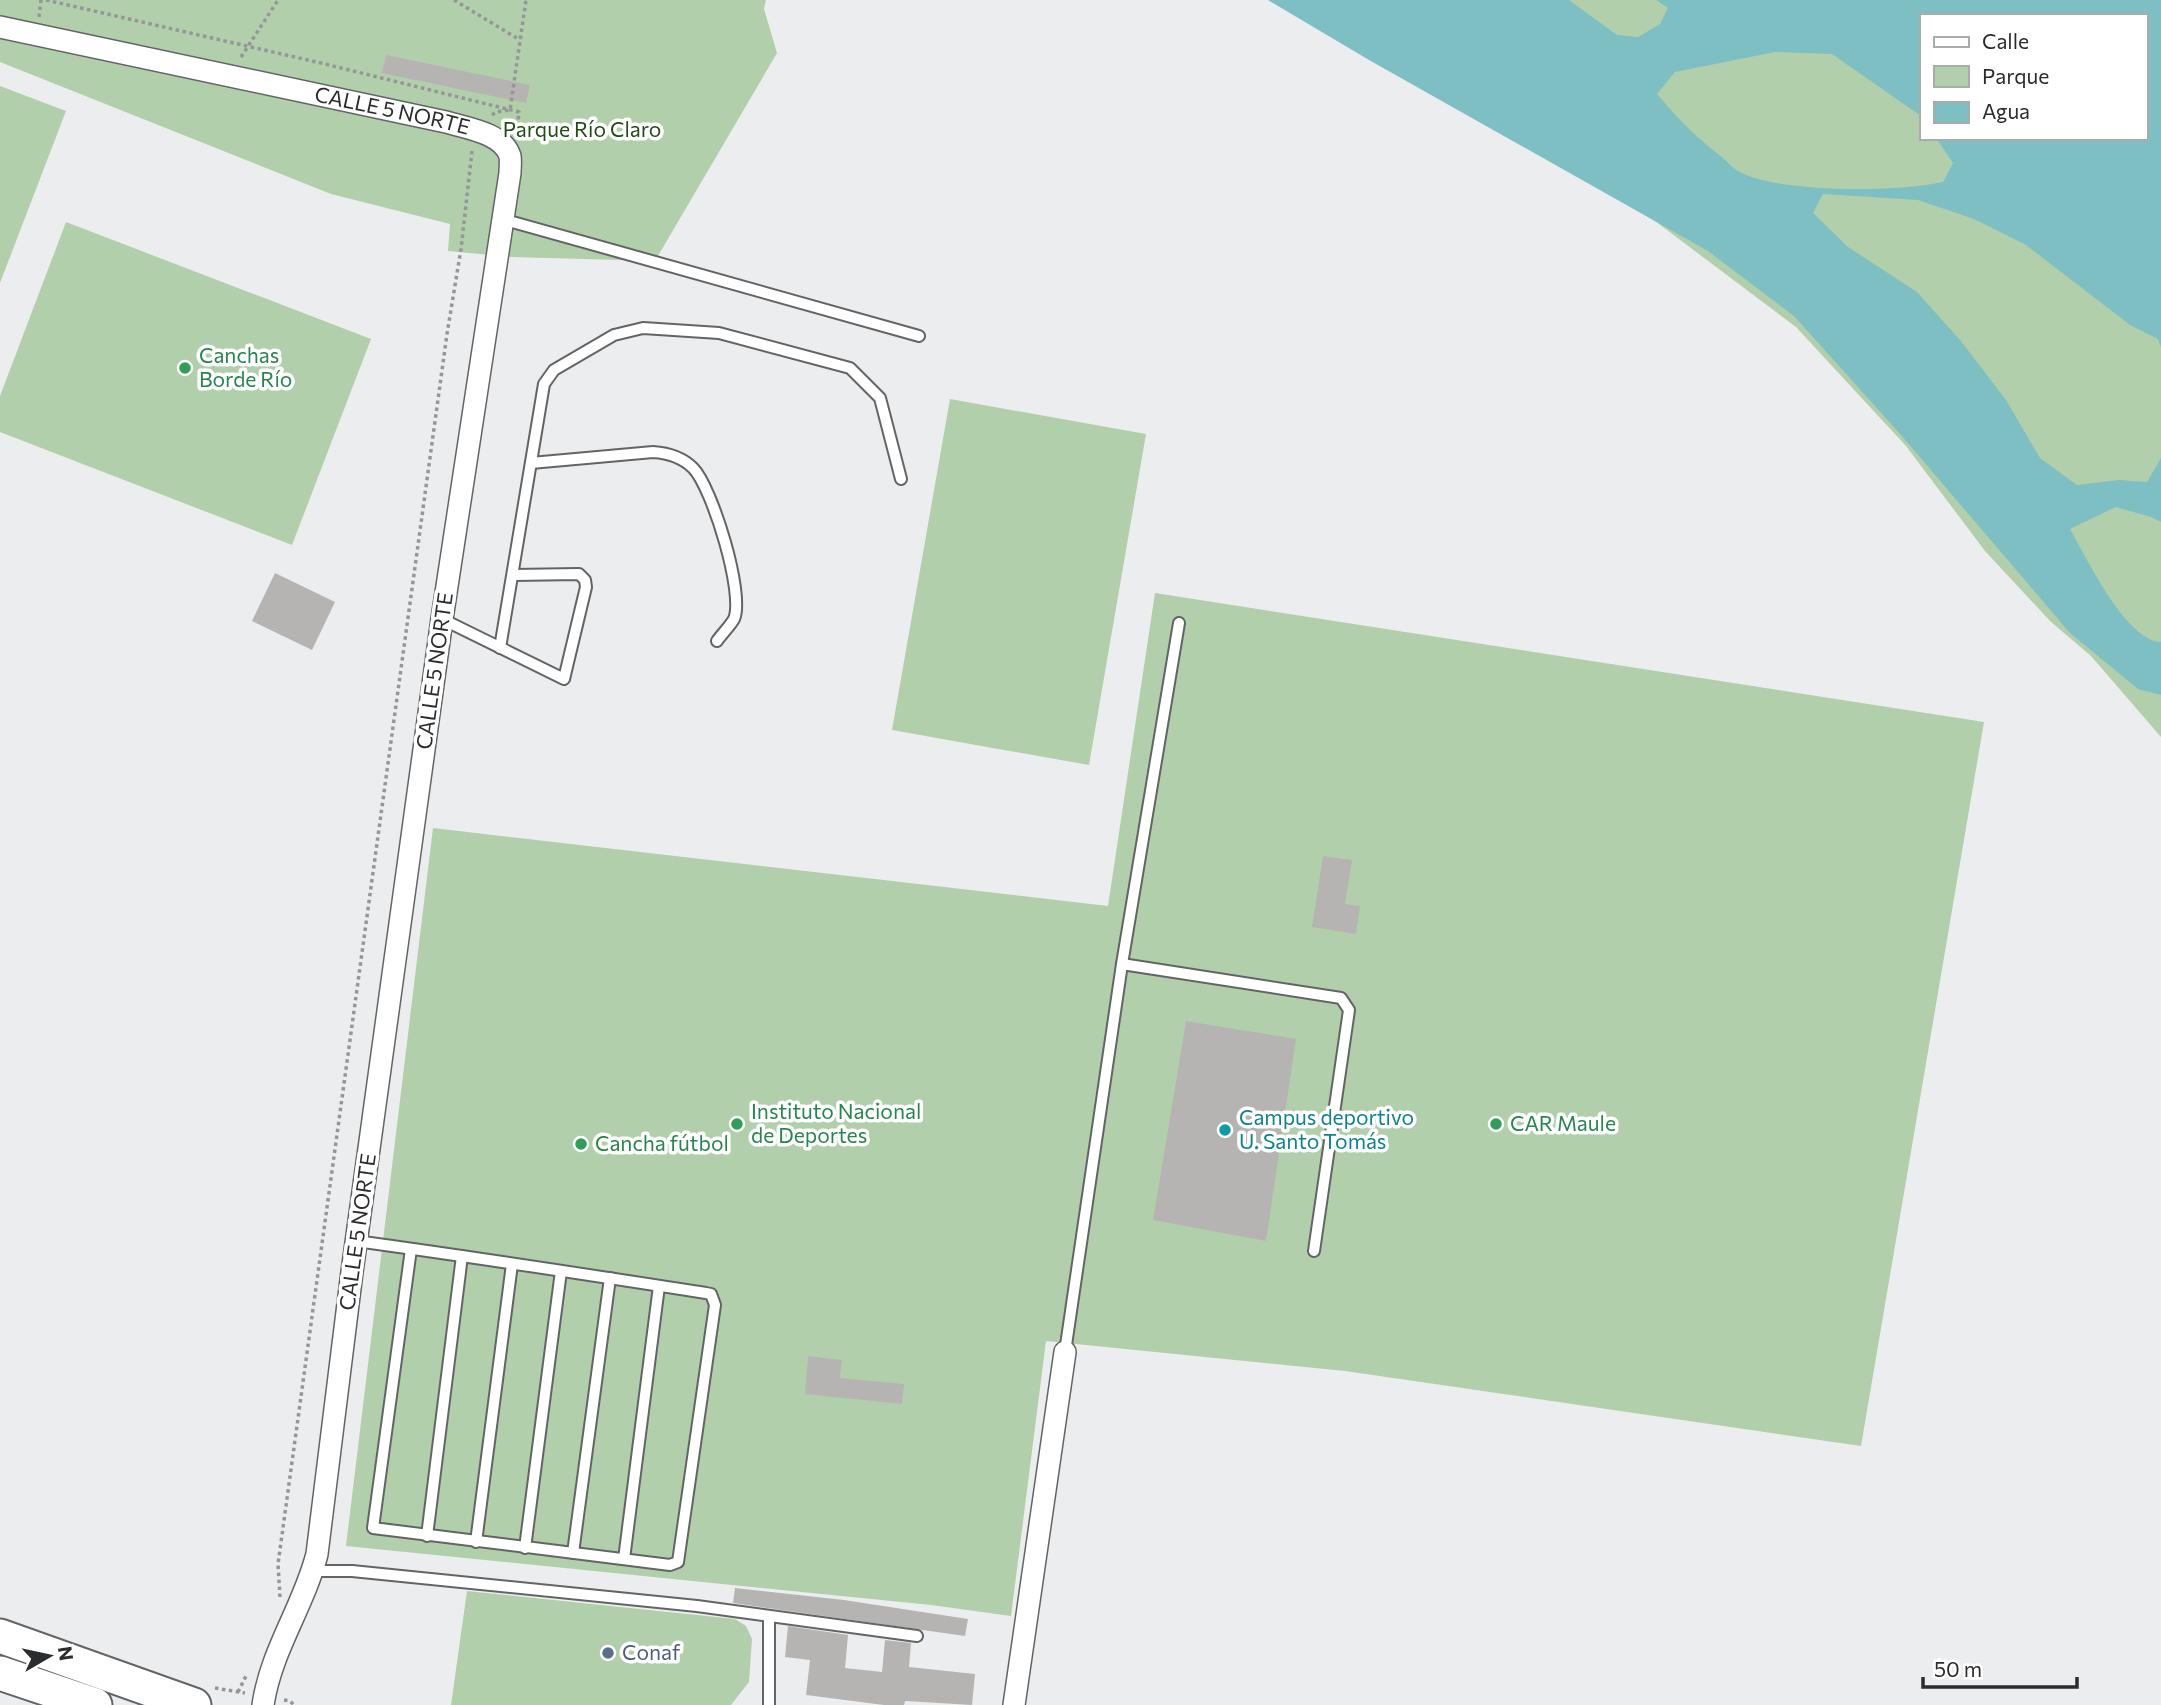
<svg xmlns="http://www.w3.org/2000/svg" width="2161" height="1705" font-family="Commissioner,sans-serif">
  <rect width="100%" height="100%" fill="#ecedef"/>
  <g fill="#b2cfab" fill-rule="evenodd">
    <polygon points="0,0 766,0 764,9 777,53 655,261 512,257 448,251 450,224 331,194 0,62"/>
    <path d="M1276 0H2161V737L2091 656 2050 621 1985 551 1906 446 1796 327 1655 221ZM1921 16H2145V138H1921Z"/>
    <polygon points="0,86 66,111 0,283"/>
    <polygon points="66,222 371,339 292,545 0,432 0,396"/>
    <polygon points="950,399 1146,434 1089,765 892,730"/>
    <polygon points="1155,593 1984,722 1861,1446 1345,1371 1046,1341 1011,1616 931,1605 346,1546 433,828 1108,906"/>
    <polygon points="467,1591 735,1619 746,1626 752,1639 749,1682 731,1705 451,1705"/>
  </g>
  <path fill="#7ebfc3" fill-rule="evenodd" d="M1268 0H1569L1617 35 1638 37 1660 24 1668 8 1656 0H2161V347L2158 339 2130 325 2026 245 1974 219 1918 200 1823 194 1813 213 1848 247 1917 292 1960 340 2006 400 2040 458 2077 485 2119 480 2147 482 2161 458V522L2151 517 2116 507 2070 529C2086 557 2126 641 2161 642V695L2138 689 2070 633 1901 435 1794 316 1708 251 1369 60ZM1921 16H2145V138H1936L1953 163 1943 182C1896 192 1788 193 1744 174 1736 171 1729 164 1723 158 1696 137 1679 120 1657 94L1675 72 1775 52 1832 54 1921 116Z"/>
  <g fill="#b6b4b2">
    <polygon points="386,55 530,85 526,103 382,73"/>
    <polygon points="275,573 335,602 312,650 252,621"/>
    <polygon points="1323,856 1352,860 1345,904 1360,906 1356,934 1312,927"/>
    <polygon points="1186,1021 1296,1039 1266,1241 1153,1220"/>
    <polygon points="808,1356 842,1360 840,1378 904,1384 902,1404 805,1394"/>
    <polygon points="735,1588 844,1600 968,1619 965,1636 733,1603"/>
    <polygon points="788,1626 848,1635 845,1668 882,1672 885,1640 911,1643 909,1667 975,1674 972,1705 905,1701 904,1705 884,1705 806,1695 810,1660 785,1657"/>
  </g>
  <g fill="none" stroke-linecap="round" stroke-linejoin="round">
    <g stroke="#636466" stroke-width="14">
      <g id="lane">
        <polyline points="502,219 919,336"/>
        <path d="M531 463 653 452C668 453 682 457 693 468 712 487 745 594 734 619 730 626 722 634 717 641"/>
        <polyline points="442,619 564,679 586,587 585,580 579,574 513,575"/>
        <polyline points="500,648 544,384 554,370 614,335 643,328 719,333 850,368 880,398 901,479"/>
        <polyline points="1122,964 1179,623"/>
        <path d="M356 1241C473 1257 590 1275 706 1293L711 1294 715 1305 678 1562 670 1565 373 1528 411 1249"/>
        <polyline points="1065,1352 1122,964 1341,998 1349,1010 1314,1251"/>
        <polyline points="427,1536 462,1256"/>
        <polyline points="476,1542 512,1264"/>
        <polyline points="525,1548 561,1271"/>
        <polyline points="573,1553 610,1278"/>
        <polyline points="624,1559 659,1286"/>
        <polyline points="313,1571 352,1571 697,1606 917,1636"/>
        <polyline points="769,1617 769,1705"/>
      </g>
    </g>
    <g stroke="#636466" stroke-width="24">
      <g id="street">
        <path id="s1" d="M0 27 446 122C466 128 503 133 510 156 511 161 510 168 510 173L442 619 352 1272 317 1554C304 1606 271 1650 263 1705"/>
        <polyline points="1014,1705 1065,1352"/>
      </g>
    </g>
    <g stroke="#636466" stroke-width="37">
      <g id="primary">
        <polyline points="0,1636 194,1705"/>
        <polyline points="0,1673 95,1705"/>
      </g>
    </g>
    <g stroke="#959698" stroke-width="3.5" stroke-dasharray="3.5 3.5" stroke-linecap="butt">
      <polyline points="46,0 321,63 519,112 517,132"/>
      <polyline points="454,0 520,40"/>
      <polyline points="39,17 41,0"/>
      <polyline points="241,57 278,0"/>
      <polyline points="492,115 496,112 510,110 526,0"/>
      <polyline points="280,1597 278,1564 447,334 461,249 472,151"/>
      <polyline points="215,1688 245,1693"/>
      <polyline points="238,1692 247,1674"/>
      <polyline points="284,1700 290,1701 294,1705"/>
    </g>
    <use href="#lane" stroke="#fff" stroke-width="10"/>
    <use href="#street" stroke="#fff" stroke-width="21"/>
    <use href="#primary" stroke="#fff" stroke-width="33"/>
  </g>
  <g fill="#2e9e5b" stroke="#fff" stroke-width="2.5">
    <circle cx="185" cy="368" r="7"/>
    <circle cx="737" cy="1124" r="7"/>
    <circle cx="1496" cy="1124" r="7"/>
    <circle cx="581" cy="1144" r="7"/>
  </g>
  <circle fill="#0f9aa8" stroke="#fff" stroke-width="2.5" cx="1225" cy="1130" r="7"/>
  <circle fill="#5c6f8a" stroke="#fff" stroke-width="2.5" cx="608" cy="1653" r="7"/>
  <g text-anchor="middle" stroke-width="7" stroke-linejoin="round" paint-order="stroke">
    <g font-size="21" fill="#2b2c2d" stroke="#fff">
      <text dy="7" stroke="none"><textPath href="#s1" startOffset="401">CALLE 5 NORTE</textPath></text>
      <text transform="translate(435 671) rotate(-82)" y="7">CALLE 5 NORTE</text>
      <text transform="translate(358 1232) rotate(-82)" y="7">CALLE 5 NORTE</text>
    </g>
    <g font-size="21" fill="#214c16" stroke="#fff">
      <text x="582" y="137">Parque Río Claro</text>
    </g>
    <g font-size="21" fill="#27864d" stroke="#fff" text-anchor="start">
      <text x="199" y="363">Canchas<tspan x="199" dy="24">Borde Río</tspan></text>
      <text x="751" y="1119">Instituto Nacional<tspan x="751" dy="24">de Deportes</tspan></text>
      <text x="1510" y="1131">CAR Maule</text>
      <text x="595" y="1151">Cancha fútbol</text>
    </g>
    <g font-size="21" fill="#0d838f" stroke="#fff" text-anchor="start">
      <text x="1239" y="1125">Campus deportivo<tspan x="1239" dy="24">U. Santo Tomás</tspan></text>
    </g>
    <g font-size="21" fill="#4e5e75" stroke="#fff" text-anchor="start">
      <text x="622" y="1660">Conaf</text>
    </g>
  </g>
  <rect x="1920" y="14" width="228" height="126" fill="#ffffff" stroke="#aaabab" stroke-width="2"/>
  <rect x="1934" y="37" width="35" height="10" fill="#ffffff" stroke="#aaabab" stroke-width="2"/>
  <text x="1982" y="49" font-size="21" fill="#2b2c2d">Calle</text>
  <rect x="1934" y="66" width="35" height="21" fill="#b2cfab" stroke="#aaabab" stroke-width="2"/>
  <text x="1982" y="84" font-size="21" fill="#2b2c2d">Parque</text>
  <rect x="1934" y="102" width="35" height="21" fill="#7ebfc3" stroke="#aaabab" stroke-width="2"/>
  <text x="1982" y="119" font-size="21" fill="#2b2c2d">Agua</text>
  <g transform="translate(49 1656) rotate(81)" stroke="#ffffff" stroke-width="5" paint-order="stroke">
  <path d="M0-5L12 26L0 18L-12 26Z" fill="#2b2c2d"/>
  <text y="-10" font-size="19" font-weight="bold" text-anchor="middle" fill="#2b2c2d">N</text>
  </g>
  <path d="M1923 1677v10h154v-10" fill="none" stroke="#2b2c2d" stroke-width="3.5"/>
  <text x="1934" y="1677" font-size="21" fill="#2b2c2d" stroke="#ffffff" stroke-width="5" paint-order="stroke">50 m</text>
</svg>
